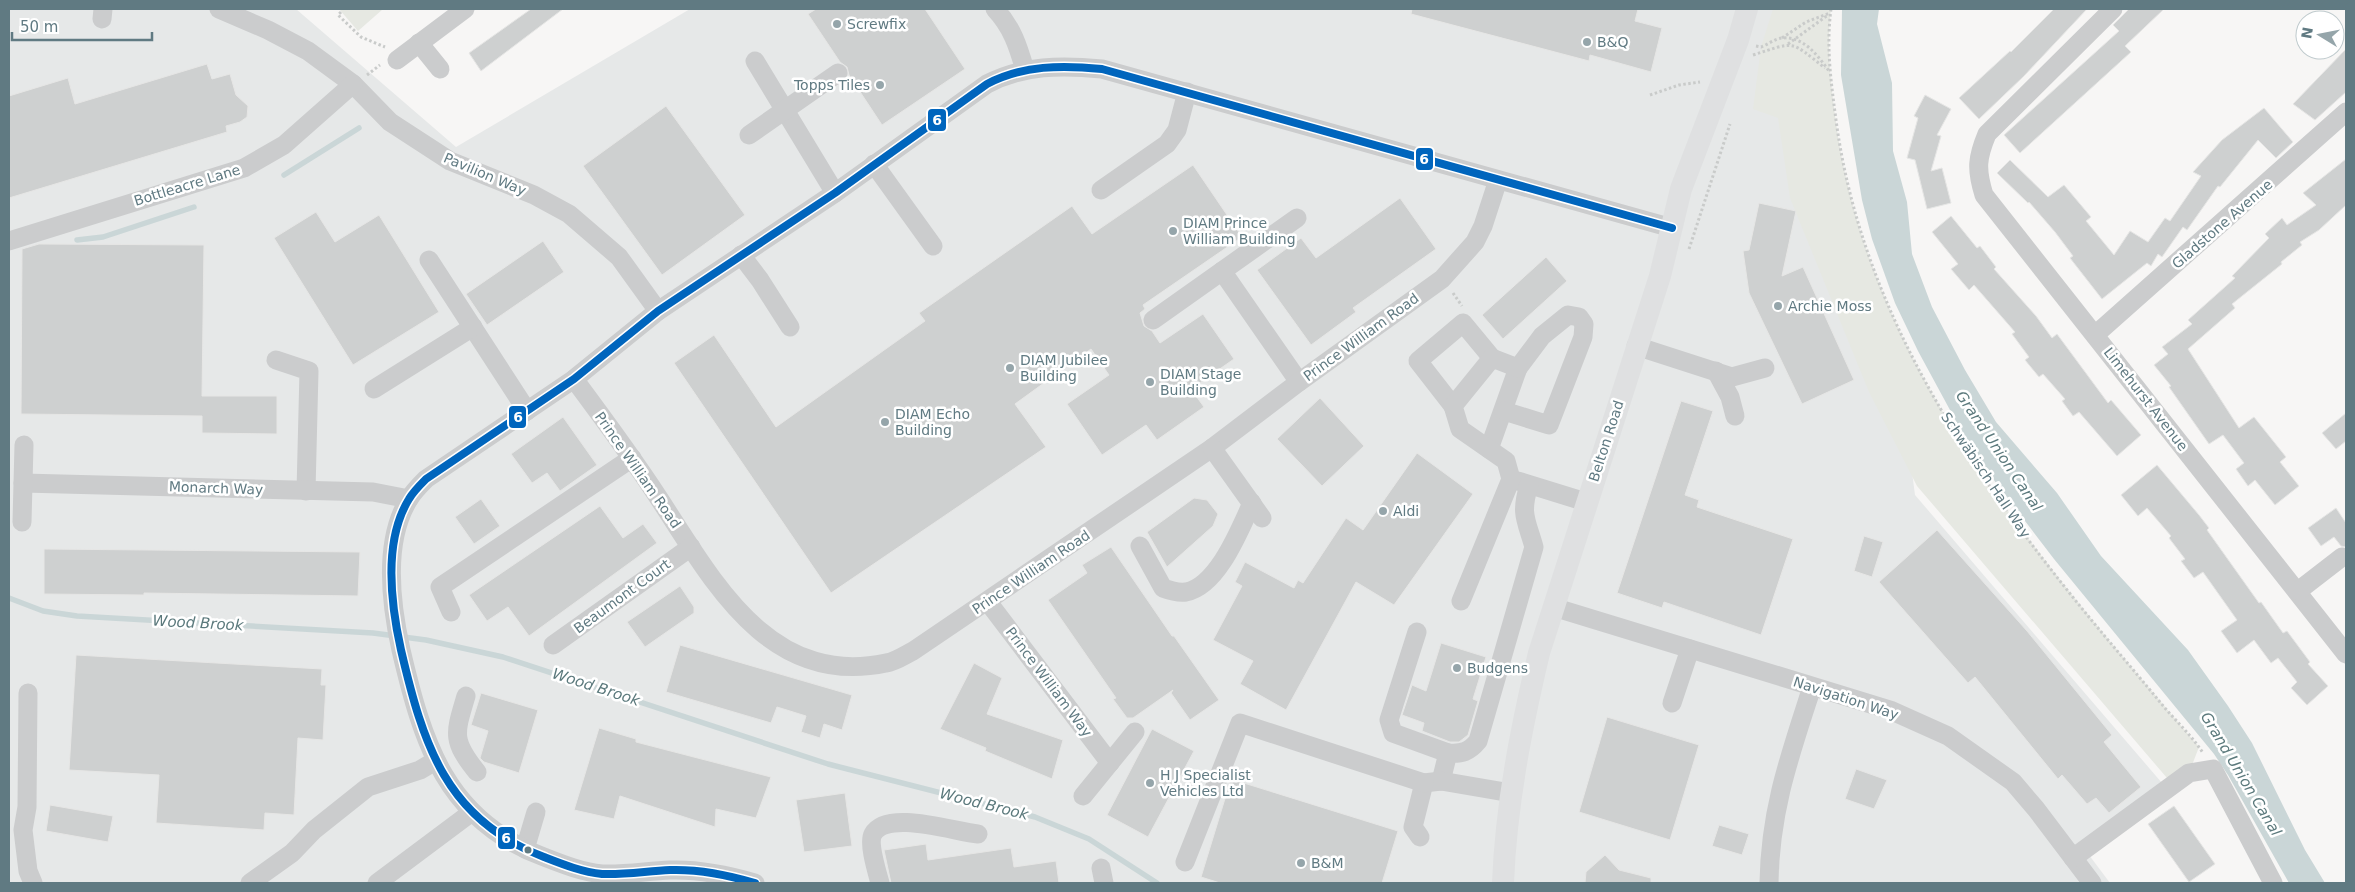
<svg xmlns="http://www.w3.org/2000/svg" width="2355" height="892" font-family="'DejaVu Sans',sans-serif">
  <rect width="100%" height="100%" fill="#f7f6f5"/>
  <polygon fill="#e6e8e8" points="9,9 296,9 456,147 690,9 1779,9 1903,404 1915,495 2162,783 2080,843 2110,883 9,883"/>
  <g fill="#e6e8e2">
    <polygon points="339,9 383,9 358,31"/>
    <path d="M1773 9H1831C1826 48 1831 85 1836 123 1870 370 2044 564 2199 747L2189 773 2173 785 1917 486 1869 392 1790 198 1778 118 1753 109 1761 47Z"/>
  </g>
  <polygon fill="#cad6d7" points="1842,9 1879,9 1877,24 1892,83 1893,151 1907,202 1912,254 1932,307 1965,370 1996,422 2057,493 2101,556 2188,650 2228,706 2252,743 2305,850 2325,883 2289,883 2228,775 2214,754 2054,559 1996,483 1963,434 1918,351 1895,303 1872,239 1862,200 1841,75"/>
  <g fill="none" stroke-linecap="round" stroke-linejoin="round">
    <g stroke="#cad6d7" stroke-width="5.5">
      <polyline points="284,175 359,128"/>
      <polyline points="77,240 103,237 194,207"/>
      <polyline points="9,598 43,611 77,616 373,633 426,640 503,657 828,764 1035,817 1089,839 1157,883"/>
    </g>
  </g>
  <g fill="#ced0d0" stroke="#e6e6e5">
    <polygon points="531,9 563,9 481,71 469,53"/>
    <polygon points="816,9 925,9 965,69 882,125 849,75 847,67 840,62 808,14"/>
    <polygon points="1412,9 1638,9 1635,21 1662,28 1651,72 1590,55 1589,61 1411,14"/>
    <polygon points="2054,9 2087,9 2024,76 1979,119 1959,98 2010,51 2011,52"/>
    <polygon points="2129,9 2164,9 2125,46 2131,52 2020,153 2004,135 2119,31 2113,25"/>
    <polygon points="2346,49 2346,92 2315,120 2293,104"/>
    <polygon points="207,64 212,79 230,74 236,95 248,106 247,117 240,122 226,126 227,132 9,198 9,96 68,78 75,104"/>
    <polygon points="1925,95 1951,109 1937,135 1941,136 1931,171 1942,168 1951,203 1927,209 1915,160 1907,158 1918,118 1914,116"/>
    <polygon points="666,106 745,215 662,275 583,166"/>
    <polygon points="2264,108 2293,142 2276,158 2258,140 2220,187 2218,186 2187,230 2183,227 2162,257 2158,254 2151,266 2147,263 2102,299 2070,258 2073,256 2055,232 2029,202 2028,203 1997,173 2010,160 2048,197 2064,185 2091,217 2086,221 2114,255 2130,231 2148,242 2165,218 2170,221 2201,176 2193,172 2222,140"/>
    <polygon points="2346,159 2346,205 2319,230 2300,242 2302,245 2281,262 2282,264 2232,304 2235,308 2188,349 2239,428 2254,417 2286,457 2280,462 2299,486 2275,505 2255,480 2248,486 2236,469 2244,463 2223,435 2209,444 2169,387 2171,386 2154,365 2168,354 2162,347 2192,324 2188,320 2235,278 2232,276 2269,238 2265,234 2282,218 2287,225 2316,205 2303,193"/>
    <polygon points="1193,165 1242,237 1143,305 1145,309 1140,313 1144,326 1152,331 1160,343 1203,314 1234,359 1191,389 1204,407 1157,440 1146,425 1102,455 1067,404 1109,375 1091,349 1015,404 1046,447 831,593 674,363 714,335 776,427 925,321 919,313 1072,206 1092,234"/>
    <polygon points="1400,198 1436,249 1353,308 1356,312 1311,345 1257,270 1301,238 1316,258"/>
    <polygon points="1759,203 1796,211 1782,276 1803,267 1854,380 1802,404 1749,293 1743,251 1749,250"/>
    <polygon points="316,212 335,242 379,215 439,312 353,365 274,238"/>
    <polygon points="1951,216 1977,248 1980,246 1996,267 1994,269 2036,316 2052,338 2057,334 2108,403 2111,400 2141,435 2117,456 2079,412 2073,416 2062,401 2065,399 2043,374 2039,377 2025,360 2029,357 2012,334 2015,332 1974,285 1969,290 1951,269 1958,264 1932,232"/>
    <polygon points="543,241 564,272 487,325 466,294"/>
    <polygon points="39,244 204,245 202,396 277,396 277,434 202,433 202,416 21,414 22,249"/>
    <polygon points="1546,257 1567,281 1503,339 1482,315"/>
    <polygon points="1320,398 1364,446 1322,486 1277,439"/>
    <polygon points="1681,401 1713,411 1685,495 1699,500 1697,507 1793,539 1761,635 1664,602 1662,608 1617,593"/>
    <polygon points="2346,413 2346,441 2336,449 2322,433"/>
    <polygon points="563,417 597,465 560,491 547,473 532,483 511,454"/>
    <polygon points="1417,453 1473,494 1394,605 1356,582 1286,710 1240,684 1253,661 1213,640 1242,586 1235,582 1245,562 1294,588 1298,580 1303,583 1346,518 1363,530"/>
    <polygon points="2157,465 2199,515 2209,528 2207,530 2259,603 2261,602 2283,633 2287,631 2310,662 2308,664 2328,686 2307,705 2291,688 2297,682 2278,658 2271,663 2254,640 2237,653 2221,631 2237,620 2203,572 2194,578 2181,561 2185,559 2169,538 2171,536 2147,508 2138,516 2121,495"/>
    <polygon points="1194,498 1207,500 1218,514 1213,526 1167,567 1147,532"/>
    <polygon points="481,499 500,526 474,544 455,517"/>
    <polygon points="600,506 623,538 643,524 657,543 529,636 508,607 487,621 469,595"/>
    <polygon points="2336,508 2346,523 2346,547 2341,546 2334,537 2321,546 2308,528"/>
    <polygon points="1937,530 2027,631 2112,735 2104,742 2141,787 2109,813 2096,798 2087,804 2062,775 2058,779 1975,677 1968,683 1879,582"/>
    <polygon points="1864,536 1883,542 1872,577 1854,571"/>
    <polygon points="1111,547 1172,636 1174,636 1219,700 1190,720 1171,693 1173,690 1133,718 1127,718 1113,699 1116,698 1048,600 1087,573 1082,565"/>
    <polygon points="44,549 360,552 358,596 144,593 144,595 44,594"/>
    <polygon points="680,586 694,607 694,613 645,647 627,622"/>
    <polygon points="1441,643 1486,657 1473,699 1478,701 1468,735 1459,742 1450,742 1422,731 1424,723 1402,715 1412,685 1426,691"/>
    <polygon points="680,645 852,695 842,730 824,724 820,738 801,732 806,716 777,707 771,723 666,692"/>
    <polygon points="76,655 322,669 321,685 326,685 323,740 298,738 294,815 265,813 264,830 156,823 159,775 69,770"/>
    <polygon points="974,663 1002,678 987,714 1063,740 1052,779 985,751 986,748 940,729"/>
    <polygon points="481,693 538,710 519,773 484,762 480,758 488,731 471,725"/>
    <polygon points="1607,717 1699,745 1670,840 1579,812"/>
    <polygon points="599,728 636,739 636,742 771,777 756,818 716,809 715,827 620,796 614,819 574,810"/>
    <polygon points="1152,729 1194,751 1148,837 1107,815"/>
    <polygon points="1856,769 1887,780 1874,809 1845,799"/>
    <polygon points="1231,779 1398,831 1382,883 1220,883 1201,877"/>
    <polygon points="845,793 852,846 804,852 796,800"/>
    <polygon points="50,805 113,816 108,842 46,831"/>
    <polygon points="2174,806 2215,864 2189,882 2148,824"/>
    <polygon points="1719,825 1749,834 1742,855 1712,846"/>
    <polygon points="926,844 928,860 1011,848 1014,867 1056,861 1059,883 891,883 884,850"/>
    <polygon points="1605,855 1619,870 1651,878 1651,883 1585,883 1586,872"/>
  </g>
  <g fill="none" stroke-linecap="round" stroke-linejoin="round">
    <g stroke="#c9cbca" stroke-width="3" stroke-dasharray="2.5 2.5" stroke-linecap="butt">
      <path d="M1831 9C1826 47 1831 82 1836 120 1861 308 1967 467 2084 611 2110 643 2138 675 2164 707 2177 722 2192 736 2203 753"/>
      <polyline points="341,12 338,15 361,37 385,47"/>
      <polyline points="1782,38 1806,22 1830,13"/>
      <polyline points="1788,44 1828,15"/>
      <path d="M1756 46 1761 47C1767 45 1776 38 1782 38 1804 36 1818 56 1829 71"/>
      <path d="M1753 55C1797 41 1789 40 1825 68"/>
      <polyline points="367,75 380,65"/>
      <polyline points="1650,95 1679,85 1700,82"/>
      <polyline points="1689,249 1730,124"/>
      <polyline points="1453,293 1462,306"/>
    </g>
    <g stroke="#cbcccd" stroke-width="19">
      <polyline points="219,9 268,30 308,51 353,84 390,122 450,161 534,195 569,214 619,257 658,311"/>
      <path d="M995 9C1012 27 1018 46 1025 70"/>
      <path d="M2113 9 1987 134C1977 158 1976 169 1984 195L2346 654"/>
      <polyline points="102,19 103,9"/>
      <polyline points="419,43 440,69"/>
      <polyline points="397,60 465,9"/>
      <polyline points="755,61 835,193"/>
      <polyline points="749,135 838,73"/>
      <polyline points="874,164 933,246"/>
      <polyline points="1101,190 1167,144 1177,130 1187,92"/>
      <polyline points="9,241 244,168 284,145 353,84"/>
      <polyline points="741,255 760,280 790,327"/>
      <polyline points="429,260 527,411"/>
      <polyline points="1222,271 1299,382"/>
      <polyline points="1153,320 1297,218"/>
      <polyline points="2095,335 2346,112"/>
      <polyline points="1636,346 1732,377 1765,368"/>
      <polyline points="276,360 309,371 306,491"/>
      <polyline points="1716,371 1730,397 1735,416"/>
      <path d="M574 379C603 418 632 457 658 497 712 579 768 688 886 663 895 662 905 655 913 651L1212 448 1299 382 1442 279 1475 242 1483 226 1498 180"/>
      <polyline points="374,389 473,327"/>
      <polyline points="1453,406 1418,361 1463,323 1492,358"/>
      <polyline points="1212,448 1262,518"/>
      <polyline points="1489,449 1518,368"/>
      <polyline points="1518,481 1586,502"/>
      <polyline points="23,483 373,492 409,499"/>
      <polyline points="22,522 24,445"/>
      <path d="M1140 546 1163 588C1171 591 1178 593 1186 592 1218 586 1240 529 1252 503"/>
      <polyline points="2298,591 2342,557"/>
      <polyline points="1461,601 1511,479 1506,461 1460,429 1453,406 1492,358 1518,368 1542,336 1568,315 1579,317 1584,324 1583,337 1549,425 1504,411"/>
      <polyline points="988,602 1110,763"/>
      <polyline points="1553,607 1890,710 1948,736 2013,782 2036,809 2092,883"/>
      <polyline points="451,612 440,587 632,458"/>
      <polyline points="1417,632 1389,720 1393,733 1448,753"/>
      <polyline points="553,645 691,547"/>
      <polyline points="28,693 27,807 23,830 28,871 33,883"/>
      <path d="M466 696C455 733 451 740 477 772"/>
      <polyline points="1672,703 1690,649"/>
      <path d="M1441 781 1448 753C1462 754 1469 752 1478 741L1534 547C1526 519 1520 514 1529 485"/>
      <polyline points="1083,796 1135,732"/>
      <polyline points="1420,837 1413,827 1424,783 1441,781 1511,793"/>
      <polyline points="525,849 536,812"/>
      <polyline points="2073,858 2189,773 2213,769 2273,883"/>
      <polyline points="1185,862 1240,723 1424,783"/>
      <polyline points="1101,868 1104,883"/>
      <polyline points="250,883 292,853 314,830 368,787 420,770 435,761"/>
      <polyline points="377,883 472,812"/>
      <path d="M755 883C728 875 698 869 670 870 647 871 625 875 602 874 582 872 562 864 544 857 446 820 423 744 401 650 391 605 383 541 409 499 413 492 420 485 426 479L574 379 658 311 835 193 987 84C1023 65 1062 65 1102 69L1672 228"/>
      <path d="M880 883C877 872 868 843 873 834 887 809 955 832 978 834"/>
      <path d="M1769 883C1770 810 1790 755 1812 687"/>
    </g>
    <path stroke="#dfe0e1" stroke-width="22" d="M1503 883C1506 805 1521 729 1539 653L1660 276 1681 189 1738 40 1747 9"/>
    <g stroke="#fff" stroke-width="11">
      <path id="bus-1" d="M755 883C728 875 698 869 670 870 647 871 625 875 602 874 582 872 562 864 544 857 446 820 423 744 401 650 391 605 383 541 409 499 413 492 420 485 426 479L574 379 658 311 835 193 987 84C1023 65 1062 65 1102 69L1672 228"/>
    </g>
    <use href="#bus-1" stroke="#0065bd" stroke-width="8"/>
  </g>
  <g fill="#95a5aa" stroke="#fff" stroke-width="2">
    <circle cx="837" cy="24" r="5"/>
    <circle cx="1587" cy="42" r="5"/>
    <circle cx="880" cy="85" r="5"/>
    <circle cx="1173" cy="231" r="5"/>
    <circle cx="1778" cy="306" r="5"/>
    <circle cx="1010" cy="368" r="5"/>
    <circle cx="1150" cy="382" r="5"/>
    <circle cx="885" cy="422" r="5"/>
    <circle cx="1383" cy="511" r="5"/>
    <circle cx="1457" cy="668" r="5"/>
    <circle cx="1150" cy="783" r="5"/>
    <circle cx="1301" cy="863" r="5"/>
  </g>
  <circle fill="#607a82" stroke="#fff" stroke-width="2" cx="528" cy="850" r="4.5"/>
  <g text-anchor="middle" stroke-width="5" stroke-linejoin="round" paint-order="stroke">
    <g font-size="14" fill="#607a82" stroke="#fff" text-anchor="start">
      <text x="847" y="29">Screwfix</text>
      <text x="1597" y="47">B&amp;Q</text>
      <text x="870" y="90" text-anchor="end">Topps Tiles</text>
      <text x="1183" y="228">DIAM Prince<tspan x="1183" dy="16">William Building</tspan></text>
      <text x="1788" y="311">Archie Moss</text>
      <text x="1020" y="365">DIAM Jubilee<tspan x="1020" dy="16">Building</tspan></text>
      <text x="1160" y="379">DIAM Stage<tspan x="1160" dy="16">Building</tspan></text>
      <text x="895" y="419">DIAM Echo<tspan x="895" dy="16">Building</tspan></text>
      <text x="1393" y="516">Aldi</text>
      <text x="1467" y="673">Budgens</text>
      <text x="1160" y="780">H J Specialist<tspan x="1160" dy="16">Vehicles Ltd</tspan></text>
      <text x="1311" y="868">B&amp;M</text>
    </g>
    <g font-size="14" fill="#607a82" stroke="#fff">
      <text transform="translate(485 174) rotate(23)" y="5">Pavilion Way</text>
      <text transform="translate(187 185) rotate(-17)" y="5">Bottleacre Lane</text>
      <text transform="translate(2222 224) rotate(-41)" y="5">Gladstone Avenue</text>
      <text transform="translate(1361 337) rotate(-36)" y="5">Prince William Road</text>
      <text transform="translate(2146 399) rotate(52)" y="5">Limehurst Avenue</text>
      <text transform="translate(1606 441) rotate(-72)" y="5">Belton Road</text>
      <text transform="translate(638 470) rotate(55)" y="5">Prince William Road</text>
      <text transform="translate(1986 475) rotate(56)" y="5">Schwäbisch Hall Way</text>
      <text transform="translate(216 488) rotate(2)" y="5">Monarch Way</text>
      <text transform="translate(1031 572) rotate(-34)" y="5">Prince William Road</text>
      <text transform="translate(622 596) rotate(-36)" y="5">Beaumont Court</text>
      <text transform="translate(1049 682) rotate(53)" y="5">Prince William Way</text>
      <text transform="translate(1846 698) rotate(18)" y="5">Navigation Way</text>
    </g>
    <g font-size="15" font-style="italic" fill="#5b797c" stroke="#fff">
      <text transform="translate(1999 451) rotate(56)" y="5">Grand Union Canal</text>
      <text transform="translate(198 623) rotate(3)" y="5">Wood Brook</text>
      <text transform="translate(596 687) rotate(18)" y="5">Wood Brook</text>
      <text transform="translate(2241 774) rotate(59)" y="5">Grand Union Canal</text>
      <text transform="translate(984 804) rotate(14)" y="5">Wood Brook</text>
    </g>
  </g>
  <g stroke="#fff" stroke-width="2">
    <rect x="927" y="108" width="20" height="24" rx="5" fill="#0065bd"/>
    <rect x="1415" y="147" width="19" height="24" rx="5" fill="#0065bd"/>
    <rect x="508" y="405" width="19" height="24" rx="5" fill="#0065bd"/>
    <rect x="497" y="826" width="19" height="24" rx="5" fill="#0065bd"/>
  </g>
  <g font-size="14" text-anchor="middle" font-weight="bold" fill="#fff">
    <text x="937" y="125">6</text>
    <text x="1424" y="164">6</text>
    <text x="518" y="422">6</text>
    <text x="506" y="843">6</text>
  </g>
  <rect width="2355" height="892" fill="none" stroke="#607a82" stroke-width="20"/>
  <g transform="translate(2320 35) rotate(280)"><circle r="24" fill="#ffffff" stroke="#bfcacd"/>
  <path d="M0-4L9 19L0 12L-9 19Z" fill="#95a5aa"/>
  <text y="-8" font-size="14" font-weight="bold" text-anchor="middle" fill="#607a82">N</text>
  </g>
  <path d="M12 32v8h140v-8" fill="none" stroke="#607a82" stroke-width="2.5"/>
  <text x="20" y="32" font-size="15" fill="#607a82" stroke="#ffffff" stroke-width="4" paint-order="stroke">50 m</text>
</svg>
